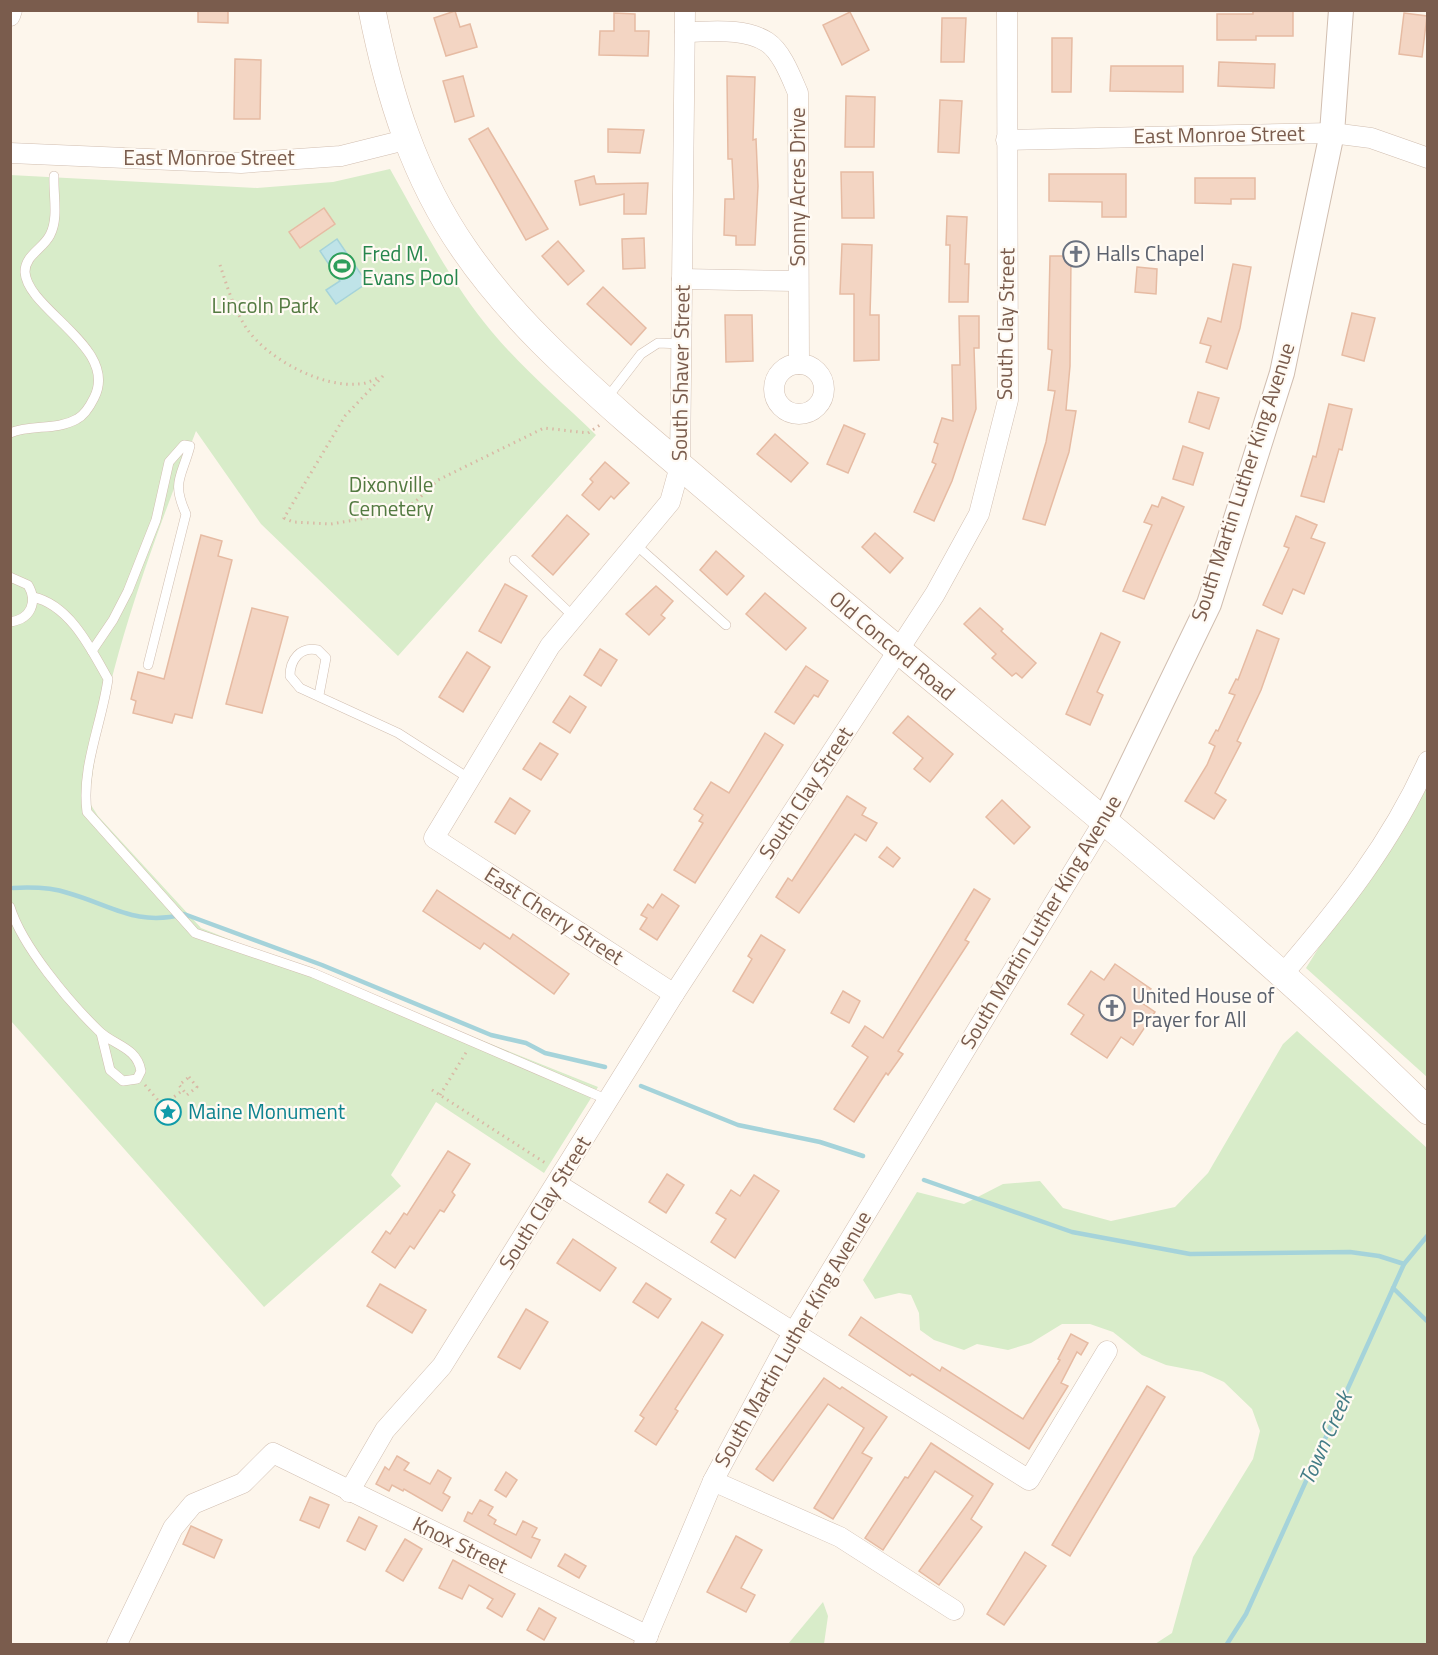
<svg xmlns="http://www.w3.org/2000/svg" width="1438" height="1655" font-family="'Titillium Web',sans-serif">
  <rect width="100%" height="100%" fill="#fdf6ec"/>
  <g fill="#d8ecc9">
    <path d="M390 169C421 224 451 283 492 332 523 369 561 401 596 435L398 656 261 524 196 431C151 548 102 676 89 802L98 816 201 928 598 1087 544 1173 436 1102 391 1175 401 1186 264 1307 11 1021 10 175 257 188 333 182Z"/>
    <polygon points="1427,756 1427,1077 1306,968 1381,849"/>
    <polygon points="1297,1031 1427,1148 1427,1644 1155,1644 1172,1633 1193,1557 1253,1459 1260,1431 1252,1409 1224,1382 1202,1372 1166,1365 1142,1355 1113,1332 1090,1324 1062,1324 1031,1343 1008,1350 977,1344 964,1350 934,1340 920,1330 919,1313 911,1295 899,1293 875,1299 863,1280 917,1192 964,1204 1003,1184 1040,1181 1063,1208 1111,1221 1175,1207 1208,1173 1283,1044"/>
    <polygon points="823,1602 828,1616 824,1644 788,1644"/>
  </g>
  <polygon fill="#bfe3e8" stroke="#a5d3da" stroke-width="1.5" points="337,239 367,283 336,304 326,290 340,281 320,251"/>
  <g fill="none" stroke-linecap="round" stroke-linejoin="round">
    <g stroke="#a5d3da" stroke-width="4.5">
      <path d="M13 888C32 887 50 887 68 893 111 905 137 927 184 914L322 965 491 1035 526 1043 545 1053 605 1067"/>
      <polyline points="641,1086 738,1125 820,1142 863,1156"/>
      <polyline points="924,1180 1072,1232 1190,1254 1350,1252 1379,1256 1404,1264"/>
      <polyline points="1393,1288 1428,1322"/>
      <polyline points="1227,1644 1246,1614 1404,1264 1428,1235"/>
    </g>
  </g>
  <g fill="#f3d5c3" stroke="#e6bba3" stroke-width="1.5">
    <polygon points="198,10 228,10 228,23 198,22"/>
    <polygon points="1253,10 1293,10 1293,36 1256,36 1256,40 1217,40 1217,14 1253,14"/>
    <polygon points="455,11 460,27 470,24 477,47 446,56 434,18"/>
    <polygon points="850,12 869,50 842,65 823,25"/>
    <polygon points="614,13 635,14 635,31 649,31 648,56 599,55 600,31 614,31"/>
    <polygon points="1404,13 1427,16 1422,57 1399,54"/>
    <polygon points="942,18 966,18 964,62 941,62"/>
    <polygon points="1052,38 1072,38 1071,92 1052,92"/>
    <polygon points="235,59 261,60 260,119 234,119"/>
    <polygon points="1219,62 1275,64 1274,88 1218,86"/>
    <polygon points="1111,66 1183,66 1183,92 1110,91"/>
    <polygon points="463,76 474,116 455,122 443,81"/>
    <polygon points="727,76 755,77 753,140 756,139 758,186 755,245 736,245 736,236 724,235 725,199 734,199 732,159 728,159"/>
    <polygon points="846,96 875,97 874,147 845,147"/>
    <polygon points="940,100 962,101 959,153 938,152"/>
    <polygon points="488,128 548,229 526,240 469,139"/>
    <polygon points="608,129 644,130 640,153 608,152"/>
    <polygon points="841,172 873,172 874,218 842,218"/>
    <polygon points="1049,174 1126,174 1126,217 1102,217 1102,202 1049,201"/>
    <polygon points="594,176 596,184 648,183 646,214 624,214 624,194 580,205 575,181"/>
    <polygon points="1195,178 1255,178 1255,199 1231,199 1231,204 1195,203"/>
    <polygon points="324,208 335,224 300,248 289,232"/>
    <polygon points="947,216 967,217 965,264 969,264 968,302 949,302 950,245 946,245"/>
    <polygon points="644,238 645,268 623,269 622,239"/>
    <polygon points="558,241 584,271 568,285 542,256"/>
    <polygon points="842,244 872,245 870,315 879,315 879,360 854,361 854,294 840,294"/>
    <polygon points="1050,256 1071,256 1070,366 1066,410 1076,411 1069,452 1045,525 1023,519 1046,442 1055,391 1048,390 1052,350 1048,349"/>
    <polygon points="1233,264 1251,267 1240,328 1227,369 1206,362 1211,346 1200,343 1208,318 1221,322"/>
    <polygon points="1137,267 1157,269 1156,294 1135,292"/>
    <polygon points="603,287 646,328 631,345 587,304"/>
    <polygon points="1352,313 1375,318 1364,361 1342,355"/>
    <polygon points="725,315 752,315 753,361 726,362"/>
    <polygon points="959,316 979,316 979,348 974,348 976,409 952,481 934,521 914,512 936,464 932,462 938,444 934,442 942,418 953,421 952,365 960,365"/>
    <polygon points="1198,392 1219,398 1209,429 1189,422"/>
    <polygon points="1329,404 1352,409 1342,450 1339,449 1324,502 1301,496 1313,456 1316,457"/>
    <polygon points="844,425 865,434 848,473 827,464"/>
    <polygon points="775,434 808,463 791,482 757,454"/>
    <polygon points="1183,446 1203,453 1193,485 1173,479"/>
    <polygon points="605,462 629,483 614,499 611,496 599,510 582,495 593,482 590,479"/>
    <polygon points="1162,497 1184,507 1144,599 1123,591 1152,525 1144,522 1152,505 1158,507"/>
    <polygon points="567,515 589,534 553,575 532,556"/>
    <polygon points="1296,516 1317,525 1311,538 1325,543 1304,594 1293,589 1282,614 1263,605 1289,548 1284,546"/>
    <polygon points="875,533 903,558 890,573 862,547"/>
    <polygon points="201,535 222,541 218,556 232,560 192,718 175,714 172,723 133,713 136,701 131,699 138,672 164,679"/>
    <polygon points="716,551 744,576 727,595 700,570"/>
    <polygon points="505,584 527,596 501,643 479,631"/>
    <polygon points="656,586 673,601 661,615 665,618 649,635 626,614"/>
    <polygon points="765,593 806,628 786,650 746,614"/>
    <polygon points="252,608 288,617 262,713 226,704"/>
    <polygon points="980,608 1003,629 1001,631 1036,663 1022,678 1016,673 1012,676 992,658 996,654 964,624"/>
    <polygon points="1257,630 1279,639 1261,690 1237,741 1241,743 1215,793 1226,800 1214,819 1185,801 1207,765 1215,746 1209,743 1216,730 1218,731 1235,695 1229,693 1236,679 1238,680"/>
    <polygon points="1101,633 1120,642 1097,692 1103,695 1090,725 1066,714"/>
    <polygon points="600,649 617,660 601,686 584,675"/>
    <polygon points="467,652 490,667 463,712 439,697"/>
    <polygon points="806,666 828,681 818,697 814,695 794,724 775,712"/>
    <polygon points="570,696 586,707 570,733 553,722"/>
    <polygon points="908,716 953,754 930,782 914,769 923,758 893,733"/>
    <polygon points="765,733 783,745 695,883 674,870 703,823 699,821 703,815 694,809 711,782 729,793"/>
    <polygon points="540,743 558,754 541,780 523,769"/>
    <polygon points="847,796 866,808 862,815 877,823 866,841 855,834 799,913 776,897 788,878 792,881"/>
    <polygon points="510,798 530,811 515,834 495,822"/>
    <polygon points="1002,800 1030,827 1014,844 986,817"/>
    <polygon points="887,847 900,858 893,867 879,857"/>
    <polygon points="974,889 990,899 965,940 969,942 898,1051 903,1054 888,1075 886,1073 854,1122 834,1109 868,1057 852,1046 865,1026 883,1038"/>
    <polygon points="437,890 510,939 513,934 569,974 554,994 484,943 480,949 423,911"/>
    <polygon points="662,894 679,906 657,940 640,929 647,918 641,915 648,904 653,908"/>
    <polygon points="761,935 785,950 753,1003 733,991 752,959 748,956"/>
    <polygon points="1115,964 1151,989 1142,1003 1155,1012 1133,1045 1121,1037 1107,1058 1071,1034 1084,1015 1068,1004 1091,971 1104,980"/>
    <polygon points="843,991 860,1001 849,1023 831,1013"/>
    <polygon points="448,1151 470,1164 452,1192 455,1195 444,1212 440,1210 414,1249 410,1246 395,1268 372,1252 386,1231 390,1234 404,1213 407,1215"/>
    <polygon points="667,1174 684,1185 666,1213 649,1202"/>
    <polygon points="754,1175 779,1191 735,1258 711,1242 726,1219 716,1213 731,1190 740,1196"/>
    <polygon points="573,1239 616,1268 600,1291 557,1263"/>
    <polygon points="646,1283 671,1299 658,1318 633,1302"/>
    <polygon points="380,1284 426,1310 412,1333 367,1306"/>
    <polygon points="526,1309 548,1322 520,1369 498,1357"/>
    <polygon points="861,1317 940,1371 942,1367 1023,1419 1060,1360 1058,1359 1071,1334 1088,1343 1081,1355 1077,1352 1061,1383 1068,1386 1029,1449 912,1374 910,1376 849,1335"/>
    <polygon points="702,1322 723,1335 675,1409 678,1411 656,1445 635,1431 644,1418 640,1415"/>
    <polygon points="824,1378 840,1389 842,1387 887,1417 862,1453 872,1458 833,1519 814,1508 864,1428 828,1404 773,1481 756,1469"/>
    <polygon points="1147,1386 1165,1397 1070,1556 1052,1545"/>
    <polygon points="931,1443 993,1484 971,1519 982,1527 939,1585 919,1571 973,1496 935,1471 883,1550 865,1538 905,1477 908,1478"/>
    <polygon points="397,1456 409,1463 404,1470 430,1484 438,1470 451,1478 443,1493 450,1497 442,1511 404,1489 403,1491 392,1485 389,1491 376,1484 385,1467 389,1470"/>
    <polygon points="506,1472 517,1480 506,1497 495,1490"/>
    <polygon points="310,1497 329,1505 319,1528 300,1520"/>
    <polygon points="480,1500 493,1507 488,1515 496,1520 494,1524 516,1535 523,1521 537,1528 532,1537 540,1540 531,1558 464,1521 468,1512 472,1514"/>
    <polygon points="359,1517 377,1526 365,1550 347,1541"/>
    <polygon points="191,1526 222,1540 214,1558 183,1544"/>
    <polygon points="736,1536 762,1550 741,1588 755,1595 746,1612 707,1592"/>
    <polygon points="405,1539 422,1549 403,1581 386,1571"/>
    <polygon points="1025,1552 1046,1566 1004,1625 987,1614"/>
    <polygon points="565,1554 586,1566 579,1578 558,1566"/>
    <polygon points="453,1560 515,1594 502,1617 487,1608 493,1599 469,1585 462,1599 439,1588"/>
    <polygon points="539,1608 556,1618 544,1640 527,1630"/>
  </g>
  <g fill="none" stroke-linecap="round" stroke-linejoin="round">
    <g stroke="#d1beb0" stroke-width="10">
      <g id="service">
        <polyline points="607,398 641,354 658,343 682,344"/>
        <path d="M10 433C32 424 56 431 77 419 85 415 90 406 94 398 120 348 27 310 25 272 25 255 43 249 50 235 59 218 53 194 54 176"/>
        <polyline points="635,544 726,625"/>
        <polyline points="514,560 574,617"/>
        <path d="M10 577 28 585C38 602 31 619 10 622"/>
        <path d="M33 597C70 605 91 649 108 679 102 723 81 767 87 812L195 933 313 973 608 1100"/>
        <path d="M92 651 113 620 128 591 156 520 169 462 184 445 190 446C182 477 171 481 186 514L148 665"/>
        <path d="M319 695 326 658 318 650C300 646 290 660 290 676L300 688 398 733 470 779"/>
        <path d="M10 907C22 946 69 1002 99 1031 113 1045 137 1047 141 1071L137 1079 123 1081 110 1070 101 1033"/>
      </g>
    </g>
    <g stroke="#d1beb0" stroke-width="21">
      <g id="minor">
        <polyline points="10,16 12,10"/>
        <path d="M685 32C710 32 744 27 767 42 782 52 791 77 798 93L799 364"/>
        <polyline points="1006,140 1332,133 1371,138 1428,158"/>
        <polyline points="10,153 241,163 341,156 405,140"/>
        <polyline points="682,279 797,281"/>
        <circle cx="799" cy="389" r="25"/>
        <path d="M1282 975C1339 909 1392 842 1428 761"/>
        <polyline points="674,994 434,838 550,646 670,502 680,466 685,10"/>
        <polyline points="557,1184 1029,1480 1107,1351"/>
        <polyline points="713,1481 840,1537 954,1610"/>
        <polyline points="349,1492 385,1430 442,1366 674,994 935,594 979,514 1008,400 1007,10"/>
        <polyline points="117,1644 173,1528 193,1504 243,1483 273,1453 648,1636"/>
        <polyline points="644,1644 713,1481 786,1345 1104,821"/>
      </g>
    </g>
    <g stroke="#d1beb0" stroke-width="26">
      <polyline id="tertiary" points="1104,821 1209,604 1282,373 1332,133 1341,10"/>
    </g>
    <g stroke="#d6c0b0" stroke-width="28">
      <path id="secondary" d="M372 10C389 96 414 177 464 249 510 316 569 369 630 423 681 467 733 511 785 555 1000 738 1226 912 1428 1111"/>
    </g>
    <g stroke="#d9b8a5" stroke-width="3" stroke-dasharray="1.5 4.5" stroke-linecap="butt">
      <path d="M220 265C227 286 234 310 247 329 268 359 322 388 359 384 367 384 374 379 381 377"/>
      <polyline points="383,376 345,416 284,518 293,522 331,524 396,513 415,502 438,480 544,428 588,433 600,425"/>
      <polygon points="189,1077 197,1087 187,1095 179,1085"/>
      <polyline points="145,1085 162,1105"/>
      <polyline points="432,1090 547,1164"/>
      <polyline points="440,1095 467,1051"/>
      <polyline points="168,1101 177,1113 166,1122 157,1110 183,1090"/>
    </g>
    <use href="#service" stroke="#fff" stroke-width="9"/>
    <use href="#minor" stroke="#fff" stroke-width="20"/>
    <use href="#tertiary" stroke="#fff" stroke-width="24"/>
    <use href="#secondary" stroke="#fff" stroke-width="27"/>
  </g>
  <defs>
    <g id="church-ring" transform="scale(1.35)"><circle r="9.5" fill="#fffaf3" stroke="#6b7280" stroke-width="1.5"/><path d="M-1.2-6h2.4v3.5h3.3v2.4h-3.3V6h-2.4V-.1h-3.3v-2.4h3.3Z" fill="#6b7280"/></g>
    <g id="stadium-ring" transform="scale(1.35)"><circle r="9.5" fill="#fffaf3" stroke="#2e9e5b" stroke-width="1.5"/><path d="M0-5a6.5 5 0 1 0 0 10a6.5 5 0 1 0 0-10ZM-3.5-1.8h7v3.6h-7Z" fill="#2e9e5b"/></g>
    <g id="sight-ring" transform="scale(1.35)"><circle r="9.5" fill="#fffaf3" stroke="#0f9aa8" stroke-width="1.5"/><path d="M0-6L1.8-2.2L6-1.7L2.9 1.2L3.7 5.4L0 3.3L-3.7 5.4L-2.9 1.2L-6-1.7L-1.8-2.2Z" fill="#0f9aa8"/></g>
  </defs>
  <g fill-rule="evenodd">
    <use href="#church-ring" x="1076" y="254"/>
    <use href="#stadium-ring" x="342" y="266"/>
    <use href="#church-ring" x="1112" y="1008"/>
    <use href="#sight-ring" x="168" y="1112"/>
  </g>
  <g text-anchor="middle" stroke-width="4.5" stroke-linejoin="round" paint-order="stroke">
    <g font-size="21" fill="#7a5c4d" stroke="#fffaf3">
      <text transform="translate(1219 135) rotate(-1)" y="7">East Monroe Street</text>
      <text x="209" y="165">East Monroe Street</text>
      <text transform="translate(798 187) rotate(-90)" y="7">Sonny Acres Drive</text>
      <text transform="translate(1006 324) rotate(-89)" y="7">South Clay Street</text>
      <text transform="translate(681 373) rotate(-89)" y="7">South Shaver Street</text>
      <text transform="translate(1243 482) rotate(-72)" y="7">South Martin Luther King Avenue</text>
      <text transform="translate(892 646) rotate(40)" y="7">Old Concord Road</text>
      <text transform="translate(806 793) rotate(-57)" y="7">South Clay Street</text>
      <text transform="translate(554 916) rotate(33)" y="7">East Cherry Street</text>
      <text transform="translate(1041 922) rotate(-59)" y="7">South Martin Luther King Avenue</text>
      <text transform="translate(545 1203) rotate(-58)" y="7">South Clay Street</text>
      <text transform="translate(793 1339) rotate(-60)" y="7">South Martin Luther King Avenue</text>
      <text transform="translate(460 1545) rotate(26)" y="7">Knox Street</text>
    </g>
    <g font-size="21" fill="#27864d" stroke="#fffaf3" text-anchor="start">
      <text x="362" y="261">Fred M.<tspan x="362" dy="24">Evans Pool</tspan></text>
    </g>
    <g font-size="21" fill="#5b616d" stroke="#fffaf3" text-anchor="start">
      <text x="1096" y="261">Halls Chapel</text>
      <text x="1132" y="1003">United House of<tspan x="1132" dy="24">Prayer for All</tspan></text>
    </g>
    <g font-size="21" fill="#537a41" stroke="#fffaf3">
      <text x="265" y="313">Lincoln Park</text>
      <text x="391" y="492">Dixonville<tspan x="391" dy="24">Cemetery</tspan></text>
    </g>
    <g font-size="21" fill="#0d838f" stroke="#fffaf3" text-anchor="start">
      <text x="188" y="1119">Maine Monument</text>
    </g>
    <g font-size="22" font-style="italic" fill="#437c86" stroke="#fffaf3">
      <text transform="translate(1325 1438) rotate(-66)" y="8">Town Creek</text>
    </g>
  </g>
  <rect width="1438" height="1655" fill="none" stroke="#7a5c4d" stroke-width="24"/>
</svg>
